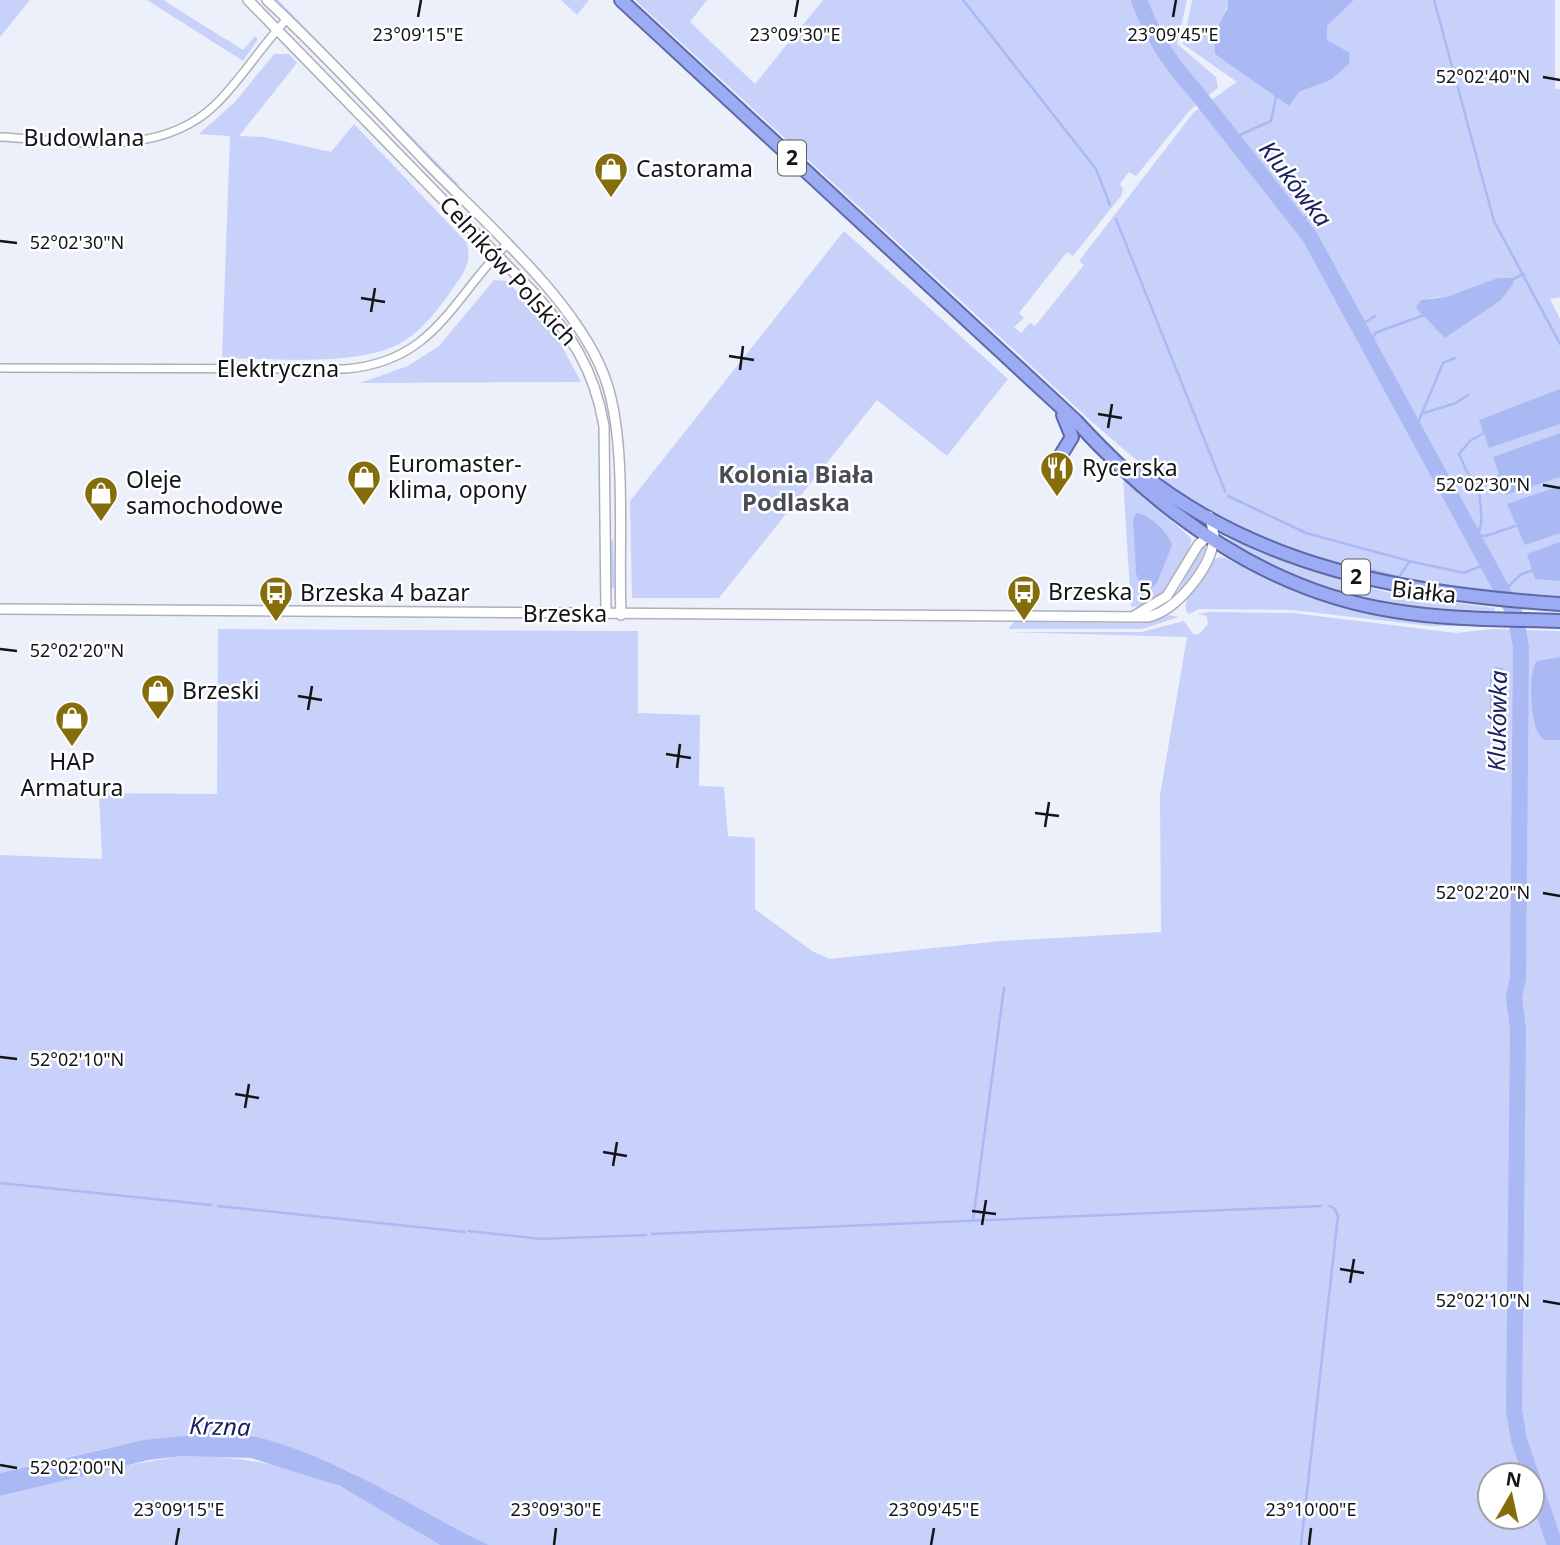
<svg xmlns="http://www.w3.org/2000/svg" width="1560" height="1545" font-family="'Noto Sans',sans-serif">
  <rect width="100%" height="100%" fill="#ecf0fb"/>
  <g fill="#c7d1f9" fill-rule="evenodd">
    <polygon points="0,0 30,0 0,37"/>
    <polygon points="147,0 163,0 243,50 255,36 258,39 243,61"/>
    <polygon points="274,0 278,0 459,185 451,182"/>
    <polygon points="561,0 589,0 577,15"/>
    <path d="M635 0H707L690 22 755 84 823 0H1187L1177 44 1216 77 1218 88 1191 109 1136 176 1129 172 1120 184 1123 189 1121 196 1073 256 1067 252 1019 313 1024 318 1014 327 1021 333 1030 323 1035 326 1084 265 1079 261 1194 112 1237 82 1183 44 1192 0H1228L1215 54 1251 78 1294 98 1299 92 1331 80 1349 64 1344 51 1327 40V26L1354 0H1555V89H1560V297L1550 299 1560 319V596C1518 592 1480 595 1440 589 1363 580 1281 553 1213 514 1168 488 1130 455 1091 421ZM1491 281 1500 301 1445 338 1429 298 1446 297Z"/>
    <path d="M274 54H289L297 63 239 136 264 137 331 152 354 124 466 242C474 264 461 276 449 294 435 313 420 333 399 344 353 367 274 358 222 358L230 136 199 134 235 102Z"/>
    <polygon points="844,231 1008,379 947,456 877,400 719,598 632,598 630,501"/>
    <polygon points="494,280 507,281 555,333 581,382 360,383 408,366 439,346"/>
    <path d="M1123 478 1191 538C1193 553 1163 600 1148 605 1143 607 1136 606 1131 607Z"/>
    <polygon points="1227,538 1353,584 1408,597 1495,608 1494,616 1402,609 1314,587 1220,540"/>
    <polygon points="613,539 615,588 611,588 610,541"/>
    <polygon points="1206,545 1206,550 1190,581 1174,599 1199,551"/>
    <path d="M1220 557C1243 562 1274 584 1298 593 1351 614 1406 622 1462 626H1430L1292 610 1199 609 1189 614 1186 611C1184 594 1203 561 1220 557Z"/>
    <path d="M1210 612 1293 613 1456 633 1492 629 1560 631V1545H489L346 1470 252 1435 116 1446 0 1473V855L102 859 99 793 217 794 218 629 638 631V713L700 715 699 786 724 787 728 836 755 838V909L812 951 829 959 1001 941 1161 932 1160 795 1187 637 1008 632H1141L1184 621 1194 635 1200 633 1208 624 1207 616 1197 614ZM1490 1475H1532V1517H1490Z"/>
    <polygon points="1168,615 1179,617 1142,629 1008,629 1014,622 1136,623"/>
    <path d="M182 1456C238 1456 288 1464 339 1486 374 1501 406 1527 440 1545H0V1496L117 1467Z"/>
  </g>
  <g fill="#aab9f4">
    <polygon points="1228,0 1354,0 1327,26 1327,40 1350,53 1349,64 1331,80 1299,92 1289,106 1215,54 1214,35 1227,9"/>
    <polygon points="1498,278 1512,278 1514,283 1500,301 1445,338 1416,308 1421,300 1446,297"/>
    <polygon points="1560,389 1560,424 1489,448 1479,420"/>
    <polygon points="1560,433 1560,477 1506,495 1493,457"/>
    <polygon points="1560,486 1560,533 1525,545 1507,504"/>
    <path d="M1136 513C1150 515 1168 532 1172 545L1157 583 1149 590 1140 586 1136 573 1133 520Z"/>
    <polygon points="1560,542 1560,581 1535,579 1527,554"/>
    <path d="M1560 657V740H1544C1530 732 1527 673 1537 661Z"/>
    <polygon points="1494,667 1503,668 1506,674 1505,729 1499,736 1494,735 1490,729 1490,673"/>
    <path d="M204 1434C220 1434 238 1432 253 1436 338 1457 411 1507 489 1545H440L340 1486 251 1458 182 1456 149 1460 0 1496V1473L144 1440Z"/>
  </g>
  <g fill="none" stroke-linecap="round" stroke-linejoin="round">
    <g stroke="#aab9f4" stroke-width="2.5">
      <polyline points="963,0 1096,169 1110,205"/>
      <polyline points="1434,0 1494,221 1560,344"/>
      <polyline points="1233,138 1271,121 1276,97"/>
      <polyline points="1116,219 1225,491"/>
      <polyline points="1299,220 1318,212"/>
      <polyline points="1511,280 1524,274"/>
      <polyline points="1358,327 1375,316"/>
      <polyline points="1370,349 1375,333 1424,315"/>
      <polyline points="1424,413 1456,403 1468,395"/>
      <polyline points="1414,432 1443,363 1455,358"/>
      <polyline points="1479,485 1498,476"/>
      <polyline points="1228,496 1306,533 1409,561 1464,573 1486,564"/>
      <polyline points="1478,535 1486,536 1515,526"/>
      <path d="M1473 540C1488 527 1478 502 1479 485L1467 472 1459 454 1470 441 1482 434"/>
      <polyline points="1366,569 1399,577 1409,562"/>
      <polyline points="1503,592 1520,575 1533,570"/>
      <polyline points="0,1183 211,1205"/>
      <polyline points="218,1206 465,1232"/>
      <polyline points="973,1220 1004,988"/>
      <polyline points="469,1231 541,1239 646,1235"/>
      <polyline points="652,1234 1321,1206"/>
      <polyline points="1301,1545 1338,1216 1335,1209 1330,1206"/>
    </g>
    <path stroke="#aab9f4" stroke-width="16" d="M1139 0C1155 41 1168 60 1196 92L1310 237 1515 614 1521 647 1518 978 1514 997 1518 1029 1514 1410 1519 1440 1555 1545"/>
    <g stroke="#adb0ba" stroke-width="10">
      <g id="minor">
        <path d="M0 137C72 140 158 160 215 105 242 79 261 46 287 19"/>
        <path d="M0 368 345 369C434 362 451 300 506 245"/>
      </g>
    </g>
    <g stroke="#adb0ba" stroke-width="12">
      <g id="tertiary">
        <path d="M248 0 533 292C571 335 594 368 604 426L606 614"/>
        <path d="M267 0C323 52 374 108 427 163 485 223 585 308 608 387 627 451 618 547 621 615"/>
        <path d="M0 609 1148 617C1177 610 1211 568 1214 538 1214 531 1211 523 1209 516"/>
        <polyline points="1134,616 1167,596 1198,545 1210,534"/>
      </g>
    </g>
    <g stroke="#5c69a6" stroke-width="16">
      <g id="trunk">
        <path d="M621 0 1076 421C1161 514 1268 592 1395 611 1450 620 1505 619 1560 621"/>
        <polyline points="1059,458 1072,437 1063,415"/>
        <path d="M1136 469C1258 569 1408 594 1560 604"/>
      </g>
    </g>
    <use href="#minor" stroke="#fff" stroke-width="7"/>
    <use href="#tertiary" stroke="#fff" stroke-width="9"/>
    <use href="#trunk" stroke="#9cacf4" stroke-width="12"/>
  </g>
  <path fill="none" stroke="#131418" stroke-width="2.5" d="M418 17 421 0M795 17 798 0M1173 17 1176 0M1543 77 1560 80M0 241 17 243M361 298 385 302M371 312 375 288M729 356 754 360M740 370 743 346M1098 414 1122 418M1108 428 1112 404M1543 485 1560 488M0 649 17 651M298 696 322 700M308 710 312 686M666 754 691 758M677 768 680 744M1035 813 1059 816M1045 827 1049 802M1543 893 1560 896M0 1057 17 1059M235 1094 259 1098M245 1108 249 1084M603 1152 627 1156M613 1166 617 1142M972 1211 996 1214M982 1225 986 1200M1340 1269 1364 1273M1350 1283 1354 1259M1543 1301 1560 1304M0 1465 17 1468M176 1545 179 1528M554 1545 556 1528M931 1545 934 1528M1309 1545 1311 1528"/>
  <defs>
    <g id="shop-pin" transform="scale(1.75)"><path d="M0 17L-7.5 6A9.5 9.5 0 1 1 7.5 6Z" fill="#856d0b" stroke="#fff"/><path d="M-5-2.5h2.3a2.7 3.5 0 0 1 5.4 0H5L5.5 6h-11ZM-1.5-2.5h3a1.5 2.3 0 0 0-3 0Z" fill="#fff"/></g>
    <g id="restaurant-pin" transform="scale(1.75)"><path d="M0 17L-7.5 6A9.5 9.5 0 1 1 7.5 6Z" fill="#856d0b" stroke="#fff"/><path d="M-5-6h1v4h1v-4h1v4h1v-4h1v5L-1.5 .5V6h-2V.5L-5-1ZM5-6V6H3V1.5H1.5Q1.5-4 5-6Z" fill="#fff"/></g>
    <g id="bus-pin" transform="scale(1.75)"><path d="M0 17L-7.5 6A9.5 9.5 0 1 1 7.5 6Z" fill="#856d0b" stroke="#fff"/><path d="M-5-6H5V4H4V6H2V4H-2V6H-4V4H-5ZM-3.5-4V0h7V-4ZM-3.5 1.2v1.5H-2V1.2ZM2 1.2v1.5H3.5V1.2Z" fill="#fff"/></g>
  </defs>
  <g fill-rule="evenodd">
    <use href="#shop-pin" x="611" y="169"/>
    <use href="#restaurant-pin" x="1057" y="468"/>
    <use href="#shop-pin" x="364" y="477"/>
    <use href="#shop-pin" x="101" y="493"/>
    <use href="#bus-pin" x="1024" y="592"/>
    <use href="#bus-pin" x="276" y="593"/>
    <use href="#shop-pin" x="158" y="691"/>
    <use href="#shop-pin" x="72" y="718"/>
  </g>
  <g text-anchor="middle" stroke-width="5" stroke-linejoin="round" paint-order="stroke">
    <g fill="#fff" stroke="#5a5a5d" stroke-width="2">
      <rect x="778" y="140.5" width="28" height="35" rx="5"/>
      <rect x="1342" y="559.5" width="28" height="35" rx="5"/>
    </g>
    <g font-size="21" font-weight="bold" fill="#131418">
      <text x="792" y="165">2</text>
      <text x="1356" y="584">2</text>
    </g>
    <g font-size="23" fill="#131418" stroke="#fff">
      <text x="84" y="146">Budowlana</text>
      <text transform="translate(508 271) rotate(48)" y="8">Celników Polskich</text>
      <text x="278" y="377">Elektryczna</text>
      <text transform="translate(1424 592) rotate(6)" y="8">Białka</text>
      <text x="565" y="622">Brzeska</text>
    </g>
    <g font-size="23" fill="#131418" stroke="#fff" text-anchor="start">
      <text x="636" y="177">Castorama</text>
      <text x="388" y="472">Euromaster-<tspan x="388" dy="26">klima, opony</tspan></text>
      <text x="1082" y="476">Rycerska</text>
      <text x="126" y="488">Oleje<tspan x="126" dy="26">samochodowe</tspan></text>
      <text x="1048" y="600">Brzeska 5</text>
      <text x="300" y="601">Brzeska 4 bazar</text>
      <text x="182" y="699">Brzeski</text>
      <text x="72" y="770" text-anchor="middle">HAP<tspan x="72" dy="26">Armatura</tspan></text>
    </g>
    <g font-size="24" font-style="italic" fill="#1c2163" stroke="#fff">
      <text transform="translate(1295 184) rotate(52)" y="8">Klukówka</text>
      <text transform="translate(1498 721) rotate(-89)" y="8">Klukówka</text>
      <text transform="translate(220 1427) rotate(2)" y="8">Krzna</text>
    </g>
    <g font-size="24" font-weight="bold" fill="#494c55" stroke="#fff">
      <text x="796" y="483">Kolonia Biała<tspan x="796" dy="28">Podlaska</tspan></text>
    </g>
  </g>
  <g font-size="18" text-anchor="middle" fill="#131418" stroke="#fff" stroke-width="5" stroke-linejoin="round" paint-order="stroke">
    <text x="418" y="41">23°09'15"E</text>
    <text x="795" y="41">23°09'30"E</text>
    <text x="1173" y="41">23°09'45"E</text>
    <text x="1483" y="83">52°02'40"N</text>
    <text x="77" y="249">52°02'30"N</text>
    <text x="1483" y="491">52°02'30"N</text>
    <text x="77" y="657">52°02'20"N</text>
    <text x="1483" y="899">52°02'20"N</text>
    <text x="77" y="1066">52°02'10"N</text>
    <text x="1483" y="1307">52°02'10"N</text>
    <text x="77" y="1474">52°02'00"N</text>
    <text x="179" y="1516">23°09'15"E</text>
    <text x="556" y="1516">23°09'30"E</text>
    <text x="934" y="1516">23°09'45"E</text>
    <text x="1311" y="1516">23°10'00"E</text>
  </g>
  <g transform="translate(1511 1496) rotate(9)"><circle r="33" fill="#ffffff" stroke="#a1a1a3" stroke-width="2"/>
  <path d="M0-5L12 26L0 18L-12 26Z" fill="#856d0b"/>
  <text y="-10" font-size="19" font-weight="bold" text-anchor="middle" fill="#131418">N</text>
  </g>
</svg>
